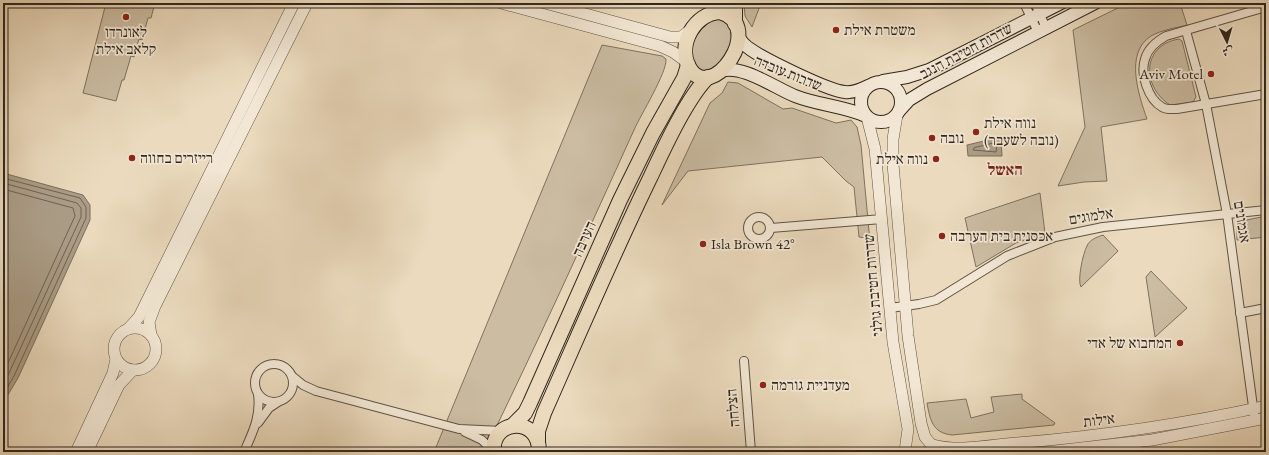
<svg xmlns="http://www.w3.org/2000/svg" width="1269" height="455" font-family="'EB Garamond',Amiri,'Frank Ruhl Libre',serif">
  <rect width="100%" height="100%" fill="#ebdabd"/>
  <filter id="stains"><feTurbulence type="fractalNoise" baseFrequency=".005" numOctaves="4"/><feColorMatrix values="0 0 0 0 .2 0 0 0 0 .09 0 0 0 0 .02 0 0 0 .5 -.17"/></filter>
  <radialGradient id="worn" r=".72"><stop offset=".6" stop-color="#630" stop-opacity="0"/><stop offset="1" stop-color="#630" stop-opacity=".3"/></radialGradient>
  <g fill="#cbbca2" stroke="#7e7260">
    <polygon points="106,3 155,3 151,18 148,18 142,40 139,39 134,57 131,56 124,80 122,80 116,101 83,93"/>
    <polygon points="744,3 761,3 752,27 745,16"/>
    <path d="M1128 3H1180L1187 25C1176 28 1161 30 1151 36 1124 53 1139 96 1147 119L1101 127 1107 181 1084 182 1058 186 1085 127 1073 30Z"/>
    <polygon points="712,19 722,19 730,27 732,41 723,62 707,71 701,70 693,62 691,48 697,32"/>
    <path d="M1179 39 1182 41 1196 97 1193 102 1170 105C1141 86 1142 45 1179 39Z"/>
    <path d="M602 45 662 56 666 59C667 73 641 114 634 130 585 238 536 346 484 452H434Z"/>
    <polygon points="728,82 738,83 783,109 792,108 836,123 851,120 857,127 861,145 870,242 868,238 859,237 854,187 846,181 822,157 688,171 662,205 710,103 722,93"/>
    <polygon points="1040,193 1045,233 1016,243 976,267 965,218"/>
    <polygon points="1266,216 1266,237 1237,240 1237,228 1242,221"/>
    <path d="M1103 235 1118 251 1081 287C1077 281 1083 253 1087 246 1089 240 1097 237 1103 235Z"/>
    <polygon points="1151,271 1187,308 1155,337 1146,277"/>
    <path d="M1022 394V399L1055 423 1054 425 952 435C932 433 930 419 927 403L966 399 971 418 994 412 991 397Z"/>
  </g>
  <g fill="#ab9d87" stroke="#7a6e5d">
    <polygon points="1001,137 1002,156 968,156 967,145"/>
    <polygon points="3,173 83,195 90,205 90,220 18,378 3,403"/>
  </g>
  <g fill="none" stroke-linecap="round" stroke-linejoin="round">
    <g stroke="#6e6252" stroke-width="1">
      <polygon points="995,143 997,145 996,152 973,150 974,148"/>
      <polyline points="3,178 80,198 86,207 86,218 14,376 3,395"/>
      <polyline points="3,183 77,203 81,208 81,217 3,386"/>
      <polyline points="3,189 73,208 75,216 3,374"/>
    </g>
    <g stroke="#5f5446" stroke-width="10">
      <g id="minor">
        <polyline points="1024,3 1038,32"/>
        <polyline points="1035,3 1046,28"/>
        <path d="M1266 7 1166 36C1157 41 1148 48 1145 59 1140 74 1148 99 1162 107 1166 110 1172 109 1177 109L1266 94"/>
        <polyline points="1186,31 1206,104 1227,214 1254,414"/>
        <circle cx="759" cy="228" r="11"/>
        <polyline points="771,228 882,219"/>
        <polyline points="890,308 919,304 936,300 1007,256 1055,237 1103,227 1266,210"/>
        <polyline points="1240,313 1266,308"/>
        <polyline points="744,361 751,452"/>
        <circle cx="274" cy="383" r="19"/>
        <polyline points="292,376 303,385 316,391 459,429 502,431"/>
        <polyline points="258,423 269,408 278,402"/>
        <polyline points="465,432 482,440 494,452"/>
        <path d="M244 452C253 432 261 416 258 394"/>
      </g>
    </g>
    <g stroke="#5f5446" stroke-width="12">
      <g id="tertiary">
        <polyline points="501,3 660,46 673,52 687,62"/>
        <polyline points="545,3 670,37 681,37 692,29"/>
        <polyline points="897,115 893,139 893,164 908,336 921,423 925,437 930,443"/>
        <polyline points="867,117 875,149 893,342 908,429 905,451"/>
        <circle cx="135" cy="349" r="21"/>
        <polyline points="128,329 139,317 294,3"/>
        <polyline points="151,335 149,322 155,306 307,3"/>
        <path d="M933 445C959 452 991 445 1017 443 1101 436 1184 424 1266 406"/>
        <polyline points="76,452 113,373 116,359"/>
        <polyline points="87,452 119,385 133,370"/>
        <polyline points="1046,452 1152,440 1266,418"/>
      </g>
    </g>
    <g stroke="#30271e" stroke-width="14">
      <g id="secondary">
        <path d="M738 35C740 41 744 45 750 49 764 59 829 91 845 92 853 93 860 90 868 86"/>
        <path d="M721 71C742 64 775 88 795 96 818 105 843 106 866 116"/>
        <polyline points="883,81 907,77 929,70 1061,3"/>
        <circle cx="881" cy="102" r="20"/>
        <polyline points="899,111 909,100 927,89 1095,3"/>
      </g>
    </g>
    <g stroke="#30271e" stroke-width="16">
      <g id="trunk">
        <path d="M720 12C768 26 710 107 689 67 677 44 695 13 720 12Z"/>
        <polyline points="735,24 735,3"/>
        <polyline points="512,426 525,413 530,403 620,200 653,133 684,78 688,65"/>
        <path d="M538 440V431L544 413C579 334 613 254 651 176 664 148 687 98 708 77"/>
        <path d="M494 452C490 419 540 415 539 452"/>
      </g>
    </g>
    <use href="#minor" stroke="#f2e7d4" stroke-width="8"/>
    <use href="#tertiary" stroke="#f2e7d4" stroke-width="11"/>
    <use href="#secondary" stroke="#f2e7d4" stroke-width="12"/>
    <use href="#trunk" stroke="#ebdabd" stroke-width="14"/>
  </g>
  <g fill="#8f2418" stroke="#f2e7d4" stroke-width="1.5">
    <circle cx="126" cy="17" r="4"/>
    <circle cx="836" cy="30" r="4"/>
    <circle cx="1211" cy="74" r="4"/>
    <circle cx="976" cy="132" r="4"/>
    <circle cx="932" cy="138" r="4"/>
    <circle cx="132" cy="158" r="4"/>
    <circle cx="936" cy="159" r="4"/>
    <circle cx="942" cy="236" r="4"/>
    <circle cx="703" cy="244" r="4"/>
    <circle cx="1180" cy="343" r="4"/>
    <circle cx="763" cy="385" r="4"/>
  </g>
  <g text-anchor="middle" stroke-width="3.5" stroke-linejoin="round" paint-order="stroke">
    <g font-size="15" fill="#30271e" stroke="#f2e7d4" text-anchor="start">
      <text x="844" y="35">משטרת אילת</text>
      <text x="126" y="37" text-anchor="middle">לאונרדו<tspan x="126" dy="17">קלאב אילת</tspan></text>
      <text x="1203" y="79" text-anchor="end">Aviv Motel</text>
      <text x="984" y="128">נווה אילת<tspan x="984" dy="17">(נובה לשעבר)</tspan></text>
      <text x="940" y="143">נובה</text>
      <text x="140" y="163">רייזרים בחווה</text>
      <text x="928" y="164" text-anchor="end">נווה אילת</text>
      <text x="950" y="241">אכסנית בית הערבה</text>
      <text x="711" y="249">Isla Brown 42°</text>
      <text x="1172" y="348" text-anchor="end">המחבוא של אדי</text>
      <text x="771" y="390">מעדניית גורמה</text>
    </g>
    <g font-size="15" fill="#30271e" stroke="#f2e7d4">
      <text transform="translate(966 51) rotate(-28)" y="5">שדרות חטיבת הנגב</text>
      <text transform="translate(788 73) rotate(22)" y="5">שדרות עובדה</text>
      <text transform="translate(1091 216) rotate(-9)" y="5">אלמוגים</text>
      <text transform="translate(1242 222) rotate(81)" y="5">אגמונים</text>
      <text transform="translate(584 239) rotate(-66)" y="5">הערבה</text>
      <text transform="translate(873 285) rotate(-95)" y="5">שדרות חטיבת גולני</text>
      <text transform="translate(733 408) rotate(-95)" y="5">הצלחה</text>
      <text transform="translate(1099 420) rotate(-7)" y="5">אילות</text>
    </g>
    <g font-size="16" font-weight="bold" fill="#7a1f14" stroke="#f2e7d4">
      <text x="1005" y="175">האשל</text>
    </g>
  </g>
  <rect width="1269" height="455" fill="none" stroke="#ebdabd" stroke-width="16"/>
  <rect x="4" y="4" width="1261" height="447" fill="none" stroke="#30271e" stroke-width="2"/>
  <rect x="8" y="8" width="1253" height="439" fill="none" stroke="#30271e"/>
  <g transform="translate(1227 42) rotate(175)" stroke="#f2e7d4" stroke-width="3" paint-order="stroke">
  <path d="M0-3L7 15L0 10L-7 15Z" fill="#30271e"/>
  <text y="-6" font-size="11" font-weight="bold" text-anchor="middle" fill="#30271e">ش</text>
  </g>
  <rect width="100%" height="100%" filter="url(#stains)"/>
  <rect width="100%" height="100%" fill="url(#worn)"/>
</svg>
